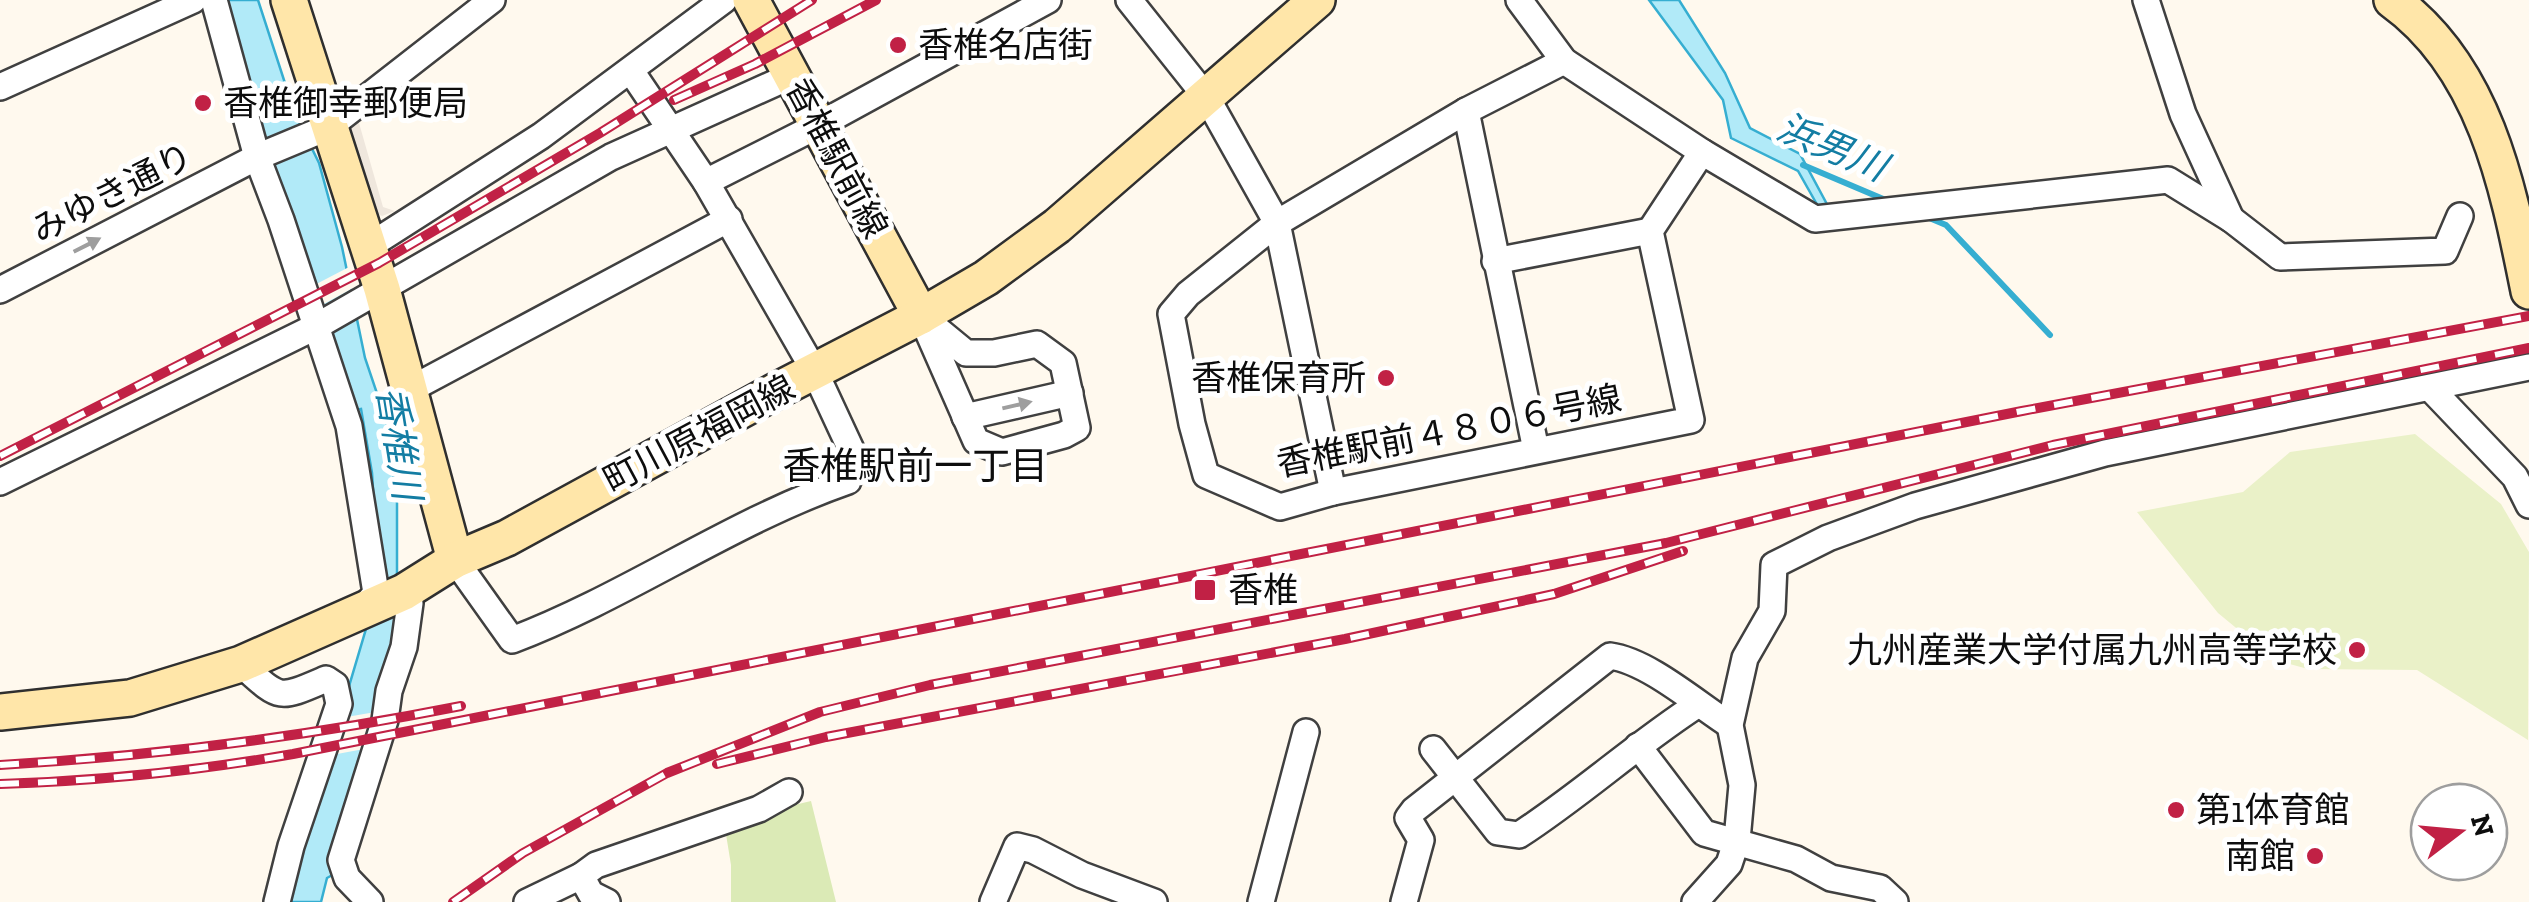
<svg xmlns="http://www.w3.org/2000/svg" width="2529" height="902" font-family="'Zilla Slab','Noto Sans JP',serif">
  <rect width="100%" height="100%" fill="#fff9ee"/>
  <polygon fill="#dbeab6" points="811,801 836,902 731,902 731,865 724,822"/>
  <polygon fill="#eaf1c8" points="2415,434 2501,504 2529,552 2528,740 2417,670 2308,669 2275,660 2218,613 2137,512 2243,492 2290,452"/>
  <polygon fill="#efe7dd" points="361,110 359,123 383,207 395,211 382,216 372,211 346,124"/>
  <g fill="#b1eaf8" stroke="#36aed1" stroke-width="2.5">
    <polygon points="220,0 258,0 295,114 319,163 342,247 365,358 386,420 397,503 397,586 404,620 336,873 327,878 321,902 285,902 379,585 372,473 361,409 355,410 321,322"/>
    <polygon points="1649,0 1679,0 1725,73 1750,128 1800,154 1829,208 1819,208 1798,171 1731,138 1723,100"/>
  </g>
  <g fill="#fff9ee">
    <polygon points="351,266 355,287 309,312 301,292"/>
    <polygon points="387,710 380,746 321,757 335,719"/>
  </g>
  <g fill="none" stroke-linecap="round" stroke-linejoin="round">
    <g stroke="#36aed1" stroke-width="6">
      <polyline points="1803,165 1888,201"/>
      <polyline points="1927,217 1946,225 2050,335"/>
    </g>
    <g stroke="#404040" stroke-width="30">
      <g id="street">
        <polyline points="214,0 257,157 281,220 349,426 376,593 361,611"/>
        <polyline points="1129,0 1207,98 1277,223 1188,294 1171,314 1192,424 1206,475 1280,507 1333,492 1691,420 1650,231 1702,152"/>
        <polyline points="1519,0 1564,61 1702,152 1815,219 2168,180 2231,219 2280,257 2445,251 2460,216"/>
        <polyline points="2146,0 2183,114 2231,219"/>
        <polyline points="0,87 193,0"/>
        <polyline points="1466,111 1536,450"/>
        <polyline points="706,182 819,125 1048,0"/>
        <polyline points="366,248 541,136 724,0"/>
        <polyline points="1495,261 1650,231"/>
        <polyline points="0,290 257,157 329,127 492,0"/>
        <polygon points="921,316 966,353 994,353 1037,344 1063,363 1077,428 1064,435 1002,452 976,441"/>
        <polyline points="2431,389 2515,477 2529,505"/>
        <polyline points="409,390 729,219"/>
        <polyline points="965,417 1070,393"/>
        <polyline points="0,482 317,326 611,157 793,75"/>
        <polyline points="1333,492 1277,223 1466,111 1564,61"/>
        <path d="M455 560 512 640C628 596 730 522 848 481L855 458 815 372 706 182 631 71"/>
        <path d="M241 664C281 700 277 700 326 679L335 685 339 704 291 846 277 902"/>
        <polyline points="1638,746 1704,833 1796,859 1831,878 1880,888 1895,902"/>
        <path d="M1433 749 1498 832 1519 835C1581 795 1635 745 1697 705"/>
        <polyline points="581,876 596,865 759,809 789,792"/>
        <polyline points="370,902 347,878 341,860 385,720 389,691 404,647 410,603 404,592"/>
        <polyline points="527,902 581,876 591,894 607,902"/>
        <polyline points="993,902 1017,846 1033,850 1082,875 1154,902"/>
        <polyline points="1261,902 1306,732"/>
        <path d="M1404 902 1421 840 1408 818 1414 810 1610 656C1648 661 1697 704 1730 725"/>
        <polyline points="1695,902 1729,864 1737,840 1742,785 1730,725 1745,658 1772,611 1774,565 1828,538 1915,506 2105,453 2529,367"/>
      </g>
    </g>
    <g stroke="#2f2f2f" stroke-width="40">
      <g id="secondary">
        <polyline points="289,0 382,289 455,560"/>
        <polyline points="751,0 921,316"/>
        <path d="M2392 0C2485 67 2508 186 2529 291"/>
        <polyline points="0,712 130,698 241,664 404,592 455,560 507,538 774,392 921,316 986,278 1057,226 1317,0"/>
      </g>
    </g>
    <use href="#street" stroke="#fff" stroke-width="25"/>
    <use href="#secondary" stroke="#ffe6a9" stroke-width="35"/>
    <g stroke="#c12145" stroke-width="10">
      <g id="rail">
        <polyline points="674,100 755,64 876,0"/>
        <polyline points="0,456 379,263 600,133 812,0"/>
        <polyline points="717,764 826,737 1345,639 1554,594 1683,551"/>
        <path d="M0 765C156 756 308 736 461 706"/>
        <path d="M0 784C98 781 196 771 293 754L2022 411 2529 316"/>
        <polyline points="453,902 523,853 667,773 820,712 930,685 1666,543 2053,445 2529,348"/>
      </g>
    </g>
    <use href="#rail" stroke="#fff" stroke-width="6" stroke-dasharray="19" stroke-linecap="butt"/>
  </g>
  <defs><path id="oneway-solid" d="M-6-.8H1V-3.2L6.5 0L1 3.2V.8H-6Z" transform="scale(2.5)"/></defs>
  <g fill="#9e9e9e">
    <use href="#oneway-solid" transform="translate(87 245) rotate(-27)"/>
    <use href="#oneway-solid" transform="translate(1017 405) rotate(-13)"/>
  </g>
  <g fill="#c12145" stroke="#fff" stroke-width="4">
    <circle cx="898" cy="45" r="10"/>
    <circle cx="203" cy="103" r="10"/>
    <circle cx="1386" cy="378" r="10"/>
    <rect x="1193" y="578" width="24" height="24" rx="5"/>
    <circle cx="2357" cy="650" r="10"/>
    <circle cx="2176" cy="810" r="10"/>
    <circle cx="2315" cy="856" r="10"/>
  </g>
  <g text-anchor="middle" stroke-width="10" stroke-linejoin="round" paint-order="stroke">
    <g font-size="35" fill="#0d0d0d" stroke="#fff" text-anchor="start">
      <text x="918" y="57">香椎名店街</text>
      <text x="223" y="115">香椎御幸郵便局</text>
      <text x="1366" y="390" text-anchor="end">香椎保育所</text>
      <text x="1228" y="602">香椎</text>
      <text x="2337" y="662" text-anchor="end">九州産業大学付属九州高等学校</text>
      <text x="2196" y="822">第1体育館</text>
      <text x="2295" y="868" text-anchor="end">南館</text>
    </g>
    <g font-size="35" fill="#0d0d0d" stroke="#fff">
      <text transform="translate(837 158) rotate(62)" y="12">香椎駅前線</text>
      <text transform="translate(112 193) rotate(-27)" y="12">みゆき通り</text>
      <text transform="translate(1449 431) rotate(-11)" y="12">香椎駅前４８０６号線</text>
      <text transform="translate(699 434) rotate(-28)" y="12">町川原福岡線</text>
    </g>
    <g font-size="38" font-style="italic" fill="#137da3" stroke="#fff">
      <text transform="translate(1832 147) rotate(23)" y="13">浜男川</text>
      <text transform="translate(399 443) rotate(81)" y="13">香椎川</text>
    </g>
    <g font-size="38" fill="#0d0d0d" stroke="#fff">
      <text x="915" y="479">香椎駅前一丁目</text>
    </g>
  </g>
  <g transform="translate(2459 832) rotate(74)"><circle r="48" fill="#ffffff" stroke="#9e9e9e" stroke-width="2.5"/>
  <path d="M0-8L18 38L0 25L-18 38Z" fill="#c12145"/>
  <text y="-15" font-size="28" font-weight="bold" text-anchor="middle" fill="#0d0d0d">N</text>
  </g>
</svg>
